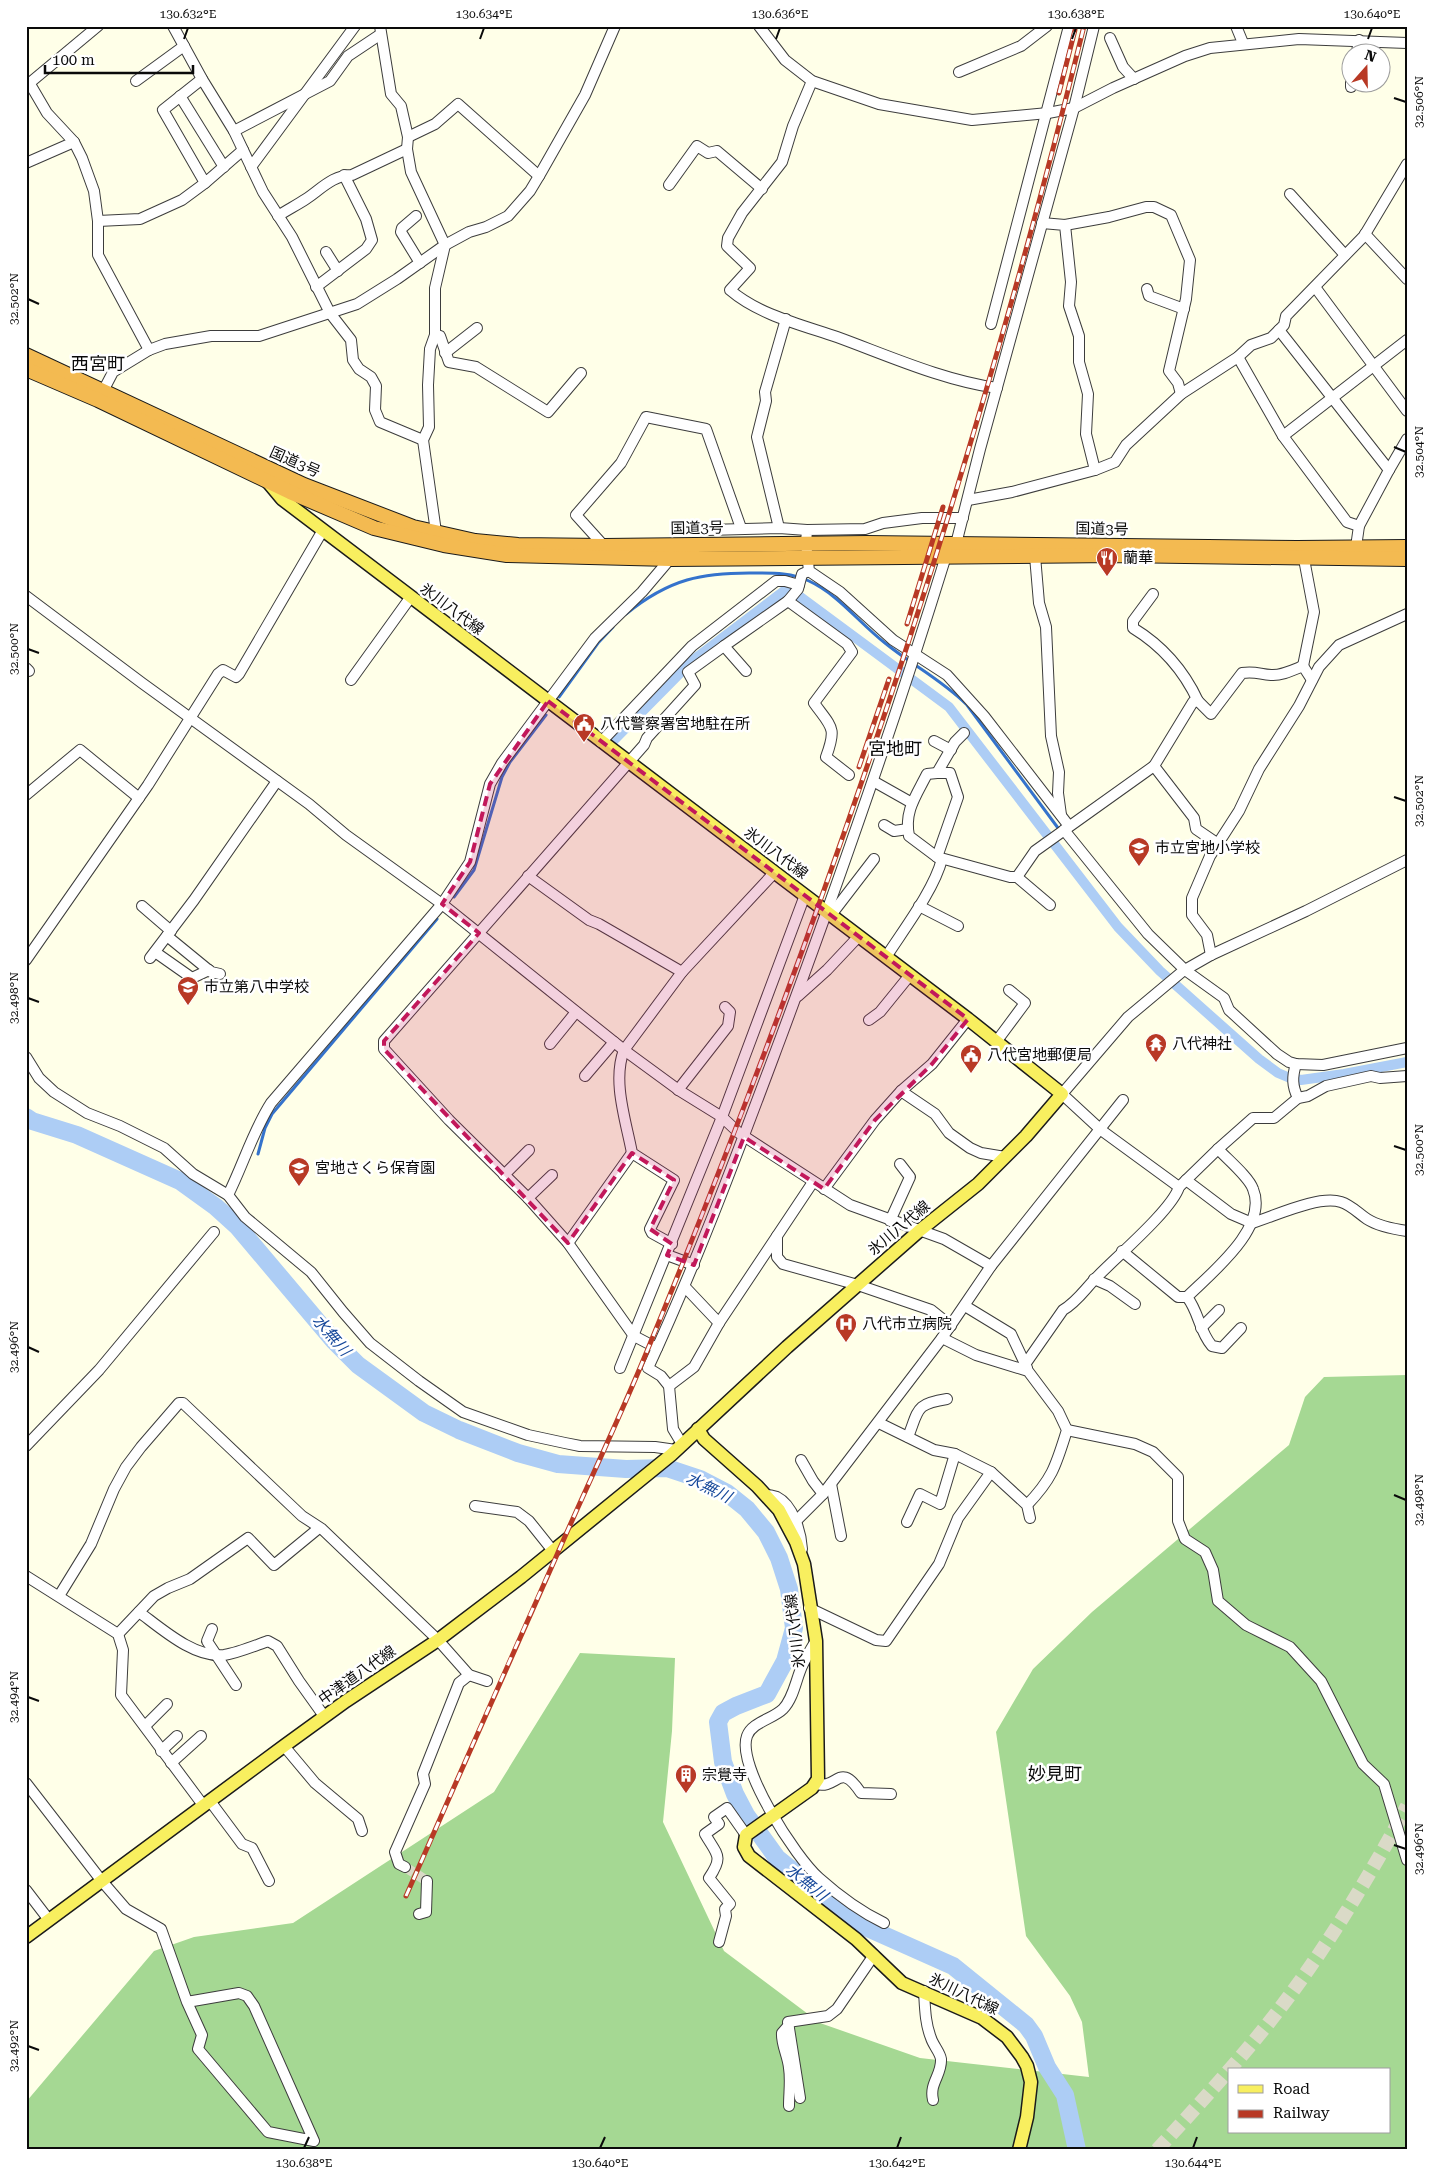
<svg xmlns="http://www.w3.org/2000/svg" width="1433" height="2176" font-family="'Roboto Serif','Noto Sans JP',serif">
  <rect width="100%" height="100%" fill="#ffffe8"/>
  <path fill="#a5d893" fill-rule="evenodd" d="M1407 1375V2150H26V2102L154 1951 194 1937 293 1923 494 1792 580 1653 675 1658 672 1731 663 1822 724 1951 820 2023 920 2058 1089 2077 1082 2022 1070 1996 1026 1936 996 1732 1033 1669 1092 1612 1289 1445 1305 1397 1324 1377ZM1229 2070H1389V2132H1229Z"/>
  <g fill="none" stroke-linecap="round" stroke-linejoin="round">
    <g stroke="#3573cc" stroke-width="3">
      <path d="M626 614C669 579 702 572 757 573 774 573 793 573 809 581 839 595 859 623 885 643 912 665 942 680 967 705L1058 828"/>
      <polyline points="559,697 598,643 613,627"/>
      <polyline points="454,897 474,870 502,777 510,762 546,715"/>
      <polyline points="258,1154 265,1128 272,1114 437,919"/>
      <polyline points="216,1207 221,1202"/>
    </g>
    <polyline stroke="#adcdf5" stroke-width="10" points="612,742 692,661 784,591 791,590 949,707 1118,927 1160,971 1259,1059 1278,1073 1290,1078 1301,1080 1344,1074 1407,1062"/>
    <polyline stroke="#adcdf5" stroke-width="18" points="26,1117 32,1121 77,1135 180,1181 216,1207 237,1226 334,1341 358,1365 424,1413 459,1430 518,1453 558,1464 626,1469 667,1468 700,1479 727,1493 747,1509 766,1532 779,1558 789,1589 794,1628 785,1661 767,1694 736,1706 723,1713 718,1722 723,1762 735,1794 746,1815 777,1858 861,1925 953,1966 1026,2025 1034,2036 1047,2067 1065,2095 1077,2150"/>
    <polyline stroke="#dadac7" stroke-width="10" stroke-dasharray="10 5" stroke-linecap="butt" points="405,1867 427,1881"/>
    <path stroke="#dadac7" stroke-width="14" stroke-dasharray="14 7" stroke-linecap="butt" d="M1157 2150C1204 2099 1252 2047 1293 1991 1336 1932 1373 1870 1407 1806"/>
    <g stroke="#3d3d3d" stroke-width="12">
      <g id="minor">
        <polyline points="173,26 202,79 234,131 263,192 292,237 330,313 351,340 353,360 359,369 371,377 376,386 375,410 380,422 423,440"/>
        <polyline points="380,26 391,94 401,106 408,137 407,149 411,172 445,245 435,288 435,335 430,349 428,385 429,427 423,440 436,532"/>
        <polyline points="759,26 785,60 812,81 879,104 972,120 1048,113 1074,108 1113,88 1185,56 1210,48 1299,39 1407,43"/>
        <polyline points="1236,26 1243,43"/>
        <polyline points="1110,38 1123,67 1134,79"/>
        <polyline points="1357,52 1359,40"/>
        <polyline points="959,72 1021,46 1047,26"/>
        <polyline points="202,79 163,110 205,183 243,150"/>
        <polyline points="136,81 184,46"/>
        <path d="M812 81 793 126 782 162 742 213 728 238 727 246 750 268 730 290C759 315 802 325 837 337 889 356 942 380 997 388"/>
        <polyline points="30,84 47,113 74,142 82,158 94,191 98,221 98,255 149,350"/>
        <polyline points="26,86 98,26"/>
        <polyline points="1351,87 1351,82"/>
        <polyline points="180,96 224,167"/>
        <polyline points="234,131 330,81 348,56 381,34"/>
        <polyline points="408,137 435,124 458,104 539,176"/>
        <polyline points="26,163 74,142"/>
        <polyline points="251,167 355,26"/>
        <polyline points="669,185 697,146 708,153 717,151 762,189"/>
        <polyline points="1290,194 1345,255"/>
        <path d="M278 216C287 210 297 205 306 199 321 189 333 175 352 175L407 149"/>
        <polyline points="416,216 402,228 401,232 420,263"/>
        <polyline points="98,221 140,219 182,200 205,183"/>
        <polyline points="1065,225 1109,217 1146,207 1154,207 1171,215 1190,260 1186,299 1169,371 1178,383 1181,394"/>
        <polyline points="1365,234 1407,279"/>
        <polyline points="326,252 338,271"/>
        <polyline points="316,287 366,249 372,240 366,219 344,175"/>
        <polyline points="1315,287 1407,411"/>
        <polyline points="1147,289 1149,296 1184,309"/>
        <polyline points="991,324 1069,26"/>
        <polyline points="1279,330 1389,470 1359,526"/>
        <polyline points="435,335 440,336 449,362 476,367 548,412 581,373"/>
        <polyline points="445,353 477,328"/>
        <polyline points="1238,357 1283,436 1347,522 1359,526 1356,547"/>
        <polyline points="101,395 113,372 149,350 165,344 211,336 259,336 357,304 397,279 445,245 469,232 486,227 508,216 530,191 539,176 585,95 615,26"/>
        <polyline points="1283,436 1407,340"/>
        <polyline points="1095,470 1115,462 1126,445 1181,394 1238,357 1251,345 1271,338 1284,325 1286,316 1364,236 1407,164"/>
        <polyline points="1389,470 1407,439"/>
        <polyline points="968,500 1012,492 1095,470 1086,434 1088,394 1079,362 1079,336 1069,306 1071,282 1065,225 1042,223"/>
        <polyline points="963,518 922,518 883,523 865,529 807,530 806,543 809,571 840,592 893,640 947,675 984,716 1069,826"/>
        <polyline points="779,528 757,437 766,401 765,392 786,319"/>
        <polyline points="707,530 779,528 807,530"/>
        <polyline points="956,544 980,449 1074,108 1094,26"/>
        <polyline points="604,546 576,515 621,463 646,417 706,429 741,528"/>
        <polyline points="1035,556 1039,603 1046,627 1051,736 1059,772 1058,793 1061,815"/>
        <path d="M809 571 802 574 798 589 788 601 847 644 852 652 814 703C832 728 837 727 826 757L849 775"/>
        <path d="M1153 594 1133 621V628C1161 645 1184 671 1198 701"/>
        <polyline points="26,596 142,683 309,804 346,835 442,904 624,1050 680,1091 722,1117 739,1133 850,1205 944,1239 991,1266"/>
        <polyline points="1303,666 1314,612 1304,559"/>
        <polyline points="26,668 29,671"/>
        <polyline points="746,671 724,646 788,601"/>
        <polyline points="351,680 410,598"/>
        <polyline points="964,733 955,742 937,773 950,773 958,797 937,857 1010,877 1017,877 1035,851 1154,766"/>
        <polyline points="934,741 951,750"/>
        <polyline points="601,742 692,646 776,581 785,581 799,585"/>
        <polyline points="873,781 912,803"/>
        <polyline points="26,795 80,750 139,798"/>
        <polyline points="884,825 894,831 908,829"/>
        <polyline points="1064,830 1148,934 1185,970 1224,998 1229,1010 1277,1054 1289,1062 1296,1064 1323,1065 1407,1048"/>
        <path d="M1218 844 1196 829 1194 818 1154 766 1193 702 1198 701 1211 714 1242 673C1255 671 1259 674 1271 675 1281 676 1293 670 1303 666L1312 680"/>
        <path d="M937 857 909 836C904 811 916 796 927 774L937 773"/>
        <polyline points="528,876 589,920 599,924 682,972"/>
        <polyline points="1017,877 1050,905"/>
        <polyline points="142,906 171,931"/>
        <polyline points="919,906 958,926"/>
        <polyline points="831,915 874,859"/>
        <polyline points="167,936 211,972 220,974"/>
        <polyline points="155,952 192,978 209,970"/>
        <polyline points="1211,955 1207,935 1192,915 1192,898 1210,856 1239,811 1259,769 1299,706 1319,667 1339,645 1407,614"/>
        <path d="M886 957C904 929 934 890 942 859"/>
        <polyline points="150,958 194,900 277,781"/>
        <polyline points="26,960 148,785 218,674 223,670 236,677 239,674 323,530"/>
        <polyline points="798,996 827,970 859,936"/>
        <polyline points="869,1020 880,1012 910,975"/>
        <polyline points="996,1042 1025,1003 1009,990"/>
        <polyline points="550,1044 576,1012"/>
        <polyline points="26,1057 39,1078 54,1092 87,1113 120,1126 164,1148 193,1174 228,1195 245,1217 311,1272 343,1312 370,1343 419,1381 463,1412 528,1435 565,1443 580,1446 655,1447 676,1450"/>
        <path d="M1296 1064C1292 1077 1292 1086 1298 1098"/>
        <polyline points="585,1076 614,1042"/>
        <polyline points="678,1090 728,1026 730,1012 725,1007"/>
        <polyline points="901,1091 935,1114 949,1133 970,1148 981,1153 1005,1157"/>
        <path d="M1218 1149C1227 1159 1249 1177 1253 1189 1269 1228 1211 1273 1187 1297 1199 1312 1199 1331 1212 1346L1222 1348 1241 1328"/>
        <polyline points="504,1175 529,1150"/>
        <path d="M1186 1180 1231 1214 1252 1223C1275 1216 1318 1195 1341 1202 1351 1205 1358 1213 1367 1219 1378 1226 1393 1229 1407 1231"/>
        <polyline points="1179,1187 1101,1130 1062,1094 1128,1017 1183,971 1211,955 1306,911 1407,860"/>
        <polyline points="824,1189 875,1120 901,1091 932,1064 968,1019"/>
        <path d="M228 1195C243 1165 253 1131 271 1103L442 904 470 862 490 784 502 763 595 638 642 592 670 559"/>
        <polyline points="528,1198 552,1175"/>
        <polyline points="890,1221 910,1177 900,1164"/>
        <polyline points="777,1236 777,1257 783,1264 858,1285 931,1310 951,1326"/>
        <polyline points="568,1243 632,1153"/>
        <path d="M672 1244 652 1233 650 1229 674 1180 632 1153C626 1121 612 1081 624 1050L682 972 774 873"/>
        <polyline points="1122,1251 1178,1297 1187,1297"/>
        <polyline points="667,1255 694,1265"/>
        <polyline points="1094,1279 1110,1286 1135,1304"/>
        <polyline points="685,1287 719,1323"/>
        <polyline points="965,1306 1011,1334 1027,1368"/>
        <polyline points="1201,1328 1219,1310"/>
        <path d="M942 1338 976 1355 1028 1371 1058 1411 1067 1430C1056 1465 1053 1478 1027 1505"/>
        <polyline points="657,1348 634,1336 568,1243 528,1198 449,1120 384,1049 384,1041 629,762 644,745 647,738 695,685 688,672 724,646"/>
        <path d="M1026 1363 1063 1310C1077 1302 1085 1289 1096 1278 1115 1258 1172 1210 1179 1187L1218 1149 1253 1118H1274L1298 1098 1308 1096 1326 1086 1371 1076 1380 1078 1407 1076"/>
        <polyline points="620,1368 722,1117 805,895"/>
        <polyline points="669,1386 694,1367 719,1323 813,1182"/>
        <polyline points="1067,1430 1135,1444 1153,1452 1178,1477 1178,1521 1185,1539 1205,1552 1213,1570 1218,1601 1246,1625 1290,1647 1321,1681 1363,1764 1384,1784 1407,1860"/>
        <path d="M908 1437C919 1409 915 1404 947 1399"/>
        <path d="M682 1444 673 1429 669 1386 661 1376 648 1368C698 1260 739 1149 781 1037 840 878 896 718 946 556"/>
        <polyline points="26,1446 99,1370 214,1232"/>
        <polyline points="801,1460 813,1481 823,1494"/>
        <polyline points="991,1472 1027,1505 1030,1518"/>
        <polyline points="831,1484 841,1536"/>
        <path d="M765 1495C768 1495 774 1496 777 1497 793 1505 801 1532 802 1549"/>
        <polyline points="475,1506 517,1512 529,1521 553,1551"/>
        <polyline points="796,1521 823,1494 942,1338 991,1266 1123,1100"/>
        <polyline points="907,1522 920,1494 940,1504 955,1454"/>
        <polyline points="26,1576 118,1634 123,1650 121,1695 203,1805"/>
        <polyline points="59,1596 91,1544 114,1489 126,1467 141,1447 179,1403 183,1403 302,1516 322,1529 438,1640 469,1675 487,1681"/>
        <polyline points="809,1608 876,1640 886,1641 939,1564 958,1518 991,1472 955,1454 934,1450 879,1423"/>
        <path d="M139 1612C162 1629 194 1658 224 1655 238 1653 254 1646 268 1641L277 1646 299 1681 324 1716"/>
        <polyline points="212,1629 207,1641 236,1685"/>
        <polyline points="118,1634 154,1596 168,1588 190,1579 248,1538 274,1565 319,1528"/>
        <path d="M816 1641C811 1648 807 1656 803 1664 796 1678 794 1698 783 1709 773 1719 752 1722 747 1736 736 1766 796 1858 819 1878 838 1895 861 1912 884 1923"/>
        <polyline points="145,1726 167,1704"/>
        <polyline points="284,1746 315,1783 358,1819 362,1831"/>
        <polyline points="161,1751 177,1736"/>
        <polyline points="171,1763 201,1736"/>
        <polyline points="26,1783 101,1880 126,1909 161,1929 187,2002 202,2035 198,2049 268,2132 314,2141 254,2006 247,1996 239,1993 187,2002"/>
        <path d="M816 1784C838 1790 839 1760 861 1793L891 1794"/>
        <polyline points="210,1801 242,1844 252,1848 269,1881"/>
        <polyline points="405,1867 399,1864 395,1852 425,1784 423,1774 459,1683 469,1675"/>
        <polyline points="26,1890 49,1920"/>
        <polyline points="419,1914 426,1912 427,1881"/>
        <path d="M719 1942 726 1916 725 1909 730 1904 709 1878C724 1856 717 1855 705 1834L719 1824 714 1817 727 1808 746 1835"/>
        <path d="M924 1991C925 2007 925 2023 931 2038 933 2045 940 2052 941 2059 942 2075 929 2083 933 2100"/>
        <path d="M789 2025 782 2033C781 2044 788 2056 789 2068 791 2080 789 2093 789 2106"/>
        <polyline points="800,2098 788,2022 828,2016 837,2009 874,1955"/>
      </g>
    </g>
    <g stroke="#1b1b1b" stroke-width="15">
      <g id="major">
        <polyline points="698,1429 704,1439 757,1486 779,1510 796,1542 804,1564 816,1641 818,1779 812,1788 746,1835 744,1847 749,1856 856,1939 902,1983 982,2018 1007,2037 1022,2057 1027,2066 1031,2082 1027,2117 1019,2150"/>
        <polyline points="26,1937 284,1746 346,1701 438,1640 521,1577 671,1455 787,1347 919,1231 978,1184 1026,1136 1062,1094 968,1019 282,499 267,481"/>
      </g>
    </g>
    <g stroke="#1b1b1b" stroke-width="16">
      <g id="highway">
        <polyline points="26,355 304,485 413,527 475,541 518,545 604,546 867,543 1297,548 1407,547"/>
        <polyline points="26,369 98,400 290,492 374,528 444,545 507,555 670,559 1116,555 1407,559"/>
      </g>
    </g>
    <use href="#minor" stroke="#fff" stroke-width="10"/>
    <use href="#major" stroke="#f8ef5f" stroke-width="12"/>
    <use href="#highway" stroke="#f3ba51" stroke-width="14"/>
    <g stroke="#b83925" stroke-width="5">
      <g id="rail">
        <polyline points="1059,93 1075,30"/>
        <polyline points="907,624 943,507"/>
        <polyline points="859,767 889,679"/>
        <path d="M406 1896C456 1783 505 1670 556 1557 585 1490 617 1424 645 1356 823 924 973 480 1084 26"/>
      </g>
    </g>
    <use href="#rail" stroke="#fff" stroke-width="3" stroke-dasharray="9" stroke-linecap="butt"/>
  </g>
  <path fill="#c2185b" fill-opacity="0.2" stroke="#c2185b" stroke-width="4" stroke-dasharray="10 6" stroke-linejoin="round" d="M548 701 968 1019 932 1064 875 1120 824 1189 744 1137 694 1265 667 1255 672 1244 650 1229 674 1180 632 1153 568 1243 384 1049V1041L479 933 442 904 470 862 490 784Z"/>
  <path fill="none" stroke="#0a0a0a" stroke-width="2" d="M184 39 188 28M480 39 484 28M776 39 780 28M1072 39 1076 28M1368 39 1372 28M1394 98 1406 102M28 299 39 304M1394 447 1406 452M28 649 39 653M1394 797 1406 801M28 998 39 1002M1394 1146 1406 1150M28 1347 39 1352M1394 1495 1406 1500M28 1697 39 1701M1394 1845 1406 1849M28 2046 39 2050M304 2148 309 2137M600 2148 605 2137M897 2148 901 2137M1193 2148 1197 2137"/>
  <defs>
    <g id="restaurant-pin" transform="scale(1.125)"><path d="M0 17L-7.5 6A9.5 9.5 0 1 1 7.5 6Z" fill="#b83925" stroke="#fff"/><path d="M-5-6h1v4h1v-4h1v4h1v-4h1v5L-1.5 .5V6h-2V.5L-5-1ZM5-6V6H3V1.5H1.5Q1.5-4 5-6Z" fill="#fff"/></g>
    <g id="civic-pin" transform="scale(1.125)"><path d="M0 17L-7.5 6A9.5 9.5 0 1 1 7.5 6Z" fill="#b83925" stroke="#fff"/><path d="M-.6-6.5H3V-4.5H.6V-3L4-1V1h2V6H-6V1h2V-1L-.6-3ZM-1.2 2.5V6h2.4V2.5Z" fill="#fff"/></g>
    <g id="school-pin" transform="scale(1.125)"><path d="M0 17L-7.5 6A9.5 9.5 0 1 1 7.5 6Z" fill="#b83925" stroke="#fff"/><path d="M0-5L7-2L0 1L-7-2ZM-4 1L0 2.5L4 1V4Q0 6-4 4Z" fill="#fff"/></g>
    <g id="temple-pin" transform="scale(1.125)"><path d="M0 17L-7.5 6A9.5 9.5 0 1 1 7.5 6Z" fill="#b83925" stroke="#fff"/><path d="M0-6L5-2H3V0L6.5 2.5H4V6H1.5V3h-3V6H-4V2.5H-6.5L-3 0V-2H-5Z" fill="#fff"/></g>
    <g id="hospital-pin" transform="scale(1.125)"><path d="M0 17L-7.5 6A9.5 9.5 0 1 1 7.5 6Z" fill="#b83925" stroke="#fff"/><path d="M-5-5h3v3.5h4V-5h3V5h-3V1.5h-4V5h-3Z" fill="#fff"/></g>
    <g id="building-pin" transform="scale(1.125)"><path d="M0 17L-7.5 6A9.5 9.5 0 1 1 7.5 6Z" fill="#b83925" stroke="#fff"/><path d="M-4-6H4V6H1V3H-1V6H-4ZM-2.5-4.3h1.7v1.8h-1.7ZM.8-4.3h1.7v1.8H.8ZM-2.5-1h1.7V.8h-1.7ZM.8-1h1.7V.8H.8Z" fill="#fff"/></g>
  </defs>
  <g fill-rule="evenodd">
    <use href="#restaurant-pin" x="1107" y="558"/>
    <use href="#civic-pin" x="584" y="724"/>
    <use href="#school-pin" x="1139" y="848"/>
    <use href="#school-pin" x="188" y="987"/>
    <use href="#temple-pin" x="1156" y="1044"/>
    <use href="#civic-pin" x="971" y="1055"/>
    <use href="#school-pin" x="299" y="1168"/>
    <use href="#hospital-pin" x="846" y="1324"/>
    <use href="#building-pin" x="686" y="1775"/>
  </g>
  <g text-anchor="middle" stroke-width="5" stroke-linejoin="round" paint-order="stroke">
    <g font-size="15" fill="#0a0a0a" stroke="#fff">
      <text transform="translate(295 462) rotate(24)" y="5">国道3号</text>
      <text transform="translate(697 528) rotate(-1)" y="5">国道3号</text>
      <text transform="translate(1102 529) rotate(1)" y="5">国道3号</text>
      <text transform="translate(452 609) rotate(37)" y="5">氷川八代線</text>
      <text transform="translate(776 853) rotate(37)" y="5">氷川八代線</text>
      <text transform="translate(899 1228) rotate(-40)" y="5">氷川八代線</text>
      <text transform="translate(795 1631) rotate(-97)" y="5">氷川八代線</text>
      <text transform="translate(357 1675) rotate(-35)" y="5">中津道八代線</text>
      <text transform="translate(964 1994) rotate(26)" y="5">氷川八代線</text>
    </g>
    <g font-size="15" fill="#0a0a0a" stroke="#fff" text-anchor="start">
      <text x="1123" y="563">蘭華</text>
      <text x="600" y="729">八代警察署宮地駐在所</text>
      <text x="1155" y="853">市立宮地小学校</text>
      <text x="204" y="992">市立第八中学校</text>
      <text x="1172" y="1049">八代神社</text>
      <text x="987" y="1060">八代宮地郵便局</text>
      <text x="315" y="1173">宮地さくら保育園</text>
      <text x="862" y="1329">八代市立病院</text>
      <text x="702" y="1780">宗覺寺</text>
    </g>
    <g font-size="16" font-style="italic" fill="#16489a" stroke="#fff">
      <text transform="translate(332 1335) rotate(49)" y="6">水無川</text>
      <text transform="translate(709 1487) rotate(26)" y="6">水無川</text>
      <text transform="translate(807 1882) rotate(39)" y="6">水無川</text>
    </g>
    <g font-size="18" fill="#0a0a0a" stroke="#fff">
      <text x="98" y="370">西宮町</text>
      <text x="895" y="755">宮地町</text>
      <text x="1055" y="1780">妙見町</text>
    </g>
  </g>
  <rect width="1433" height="2176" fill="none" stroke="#ffffff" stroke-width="55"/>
  <rect x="1228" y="2068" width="162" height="65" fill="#ffffff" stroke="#9d9d9d"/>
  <rect x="1238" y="2085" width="25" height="8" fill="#f8ef5f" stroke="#9d9d9d"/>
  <text x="1273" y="2094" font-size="15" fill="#0a0a0a">Road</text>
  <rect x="1238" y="2110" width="25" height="8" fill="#b83925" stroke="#9d9d9d"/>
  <text x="1273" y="2118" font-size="15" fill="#0a0a0a">Railway</text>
  <g transform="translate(1366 68) rotate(20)"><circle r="24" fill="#ffffff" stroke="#9d9d9d"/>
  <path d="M0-4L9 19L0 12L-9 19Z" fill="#b83925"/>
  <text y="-8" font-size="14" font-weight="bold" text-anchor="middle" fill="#0a0a0a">N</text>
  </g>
  <path d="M45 65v8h148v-8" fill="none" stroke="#0a0a0a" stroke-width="2.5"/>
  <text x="52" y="65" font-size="15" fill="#0a0a0a" stroke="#ffffff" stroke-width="4" paint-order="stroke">100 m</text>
  <rect x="28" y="28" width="1378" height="2120" fill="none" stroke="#0a0a0a" stroke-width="2"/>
  <g font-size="12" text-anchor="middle" fill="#0a0a0a">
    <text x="188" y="18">130.632°E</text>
    <text x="484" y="18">130.634°E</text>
    <text x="780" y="18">130.636°E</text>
    <text x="1076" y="18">130.638°E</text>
    <text x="1372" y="18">130.640°E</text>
    <text transform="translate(1419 102) rotate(-90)" y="4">32.506°N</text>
    <text transform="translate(14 299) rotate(-90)" y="4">32.502°N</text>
    <text transform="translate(1419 452) rotate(-90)" y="4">32.504°N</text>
    <text transform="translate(14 649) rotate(-90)" y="4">32.500°N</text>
    <text transform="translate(1419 801) rotate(-90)" y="4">32.502°N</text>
    <text transform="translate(14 998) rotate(-90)" y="4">32.498°N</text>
    <text transform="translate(1419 1150) rotate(-90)" y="4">32.500°N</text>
    <text transform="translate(14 1347) rotate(-90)" y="4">32.496°N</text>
    <text transform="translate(1419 1500) rotate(-90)" y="4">32.498°N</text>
    <text transform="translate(14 1697) rotate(-90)" y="4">32.494°N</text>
    <text transform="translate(1419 1849) rotate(-90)" y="4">32.496°N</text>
    <text transform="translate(14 2046) rotate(-90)" y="4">32.492°N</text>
    <text x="304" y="2167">130.638°E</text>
    <text x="600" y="2167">130.640°E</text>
    <text x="897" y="2167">130.642°E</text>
    <text x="1193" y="2167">130.644°E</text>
  </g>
</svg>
